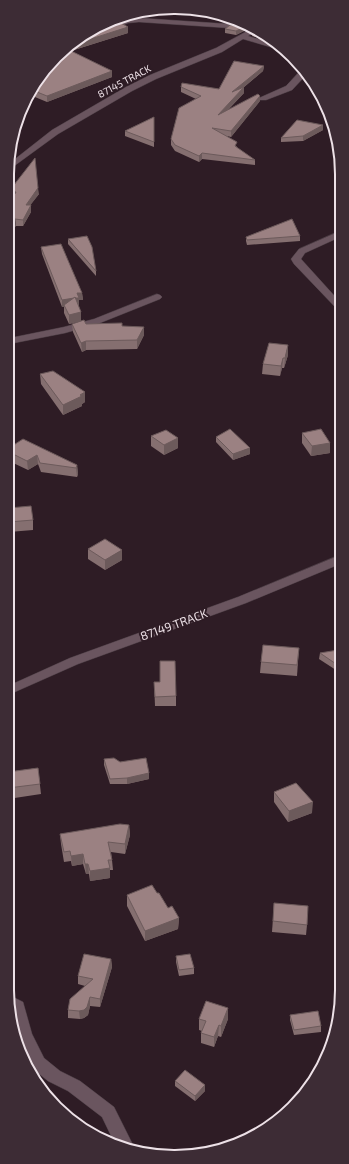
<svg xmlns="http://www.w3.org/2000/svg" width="349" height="1164" font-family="'Exo 2',sans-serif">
  <rect width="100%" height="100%" fill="#2e1c25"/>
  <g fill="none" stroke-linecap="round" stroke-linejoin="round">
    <g stroke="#493b42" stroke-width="1">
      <g id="minor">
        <polygon points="139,18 244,25 247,27 244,29 139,22 128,23 108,32 105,30 125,20"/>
        <polygon points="253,28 259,30 248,36 278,45 284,51 243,39 222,52 156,79 132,91 58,134 10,169 10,163 52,130 126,87 150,75 216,48"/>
        <polygon points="302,69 307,74 292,90 266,100 260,100 259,98 286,86"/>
        <polygon points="340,231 340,237 305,253 301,259 340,302 340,310 337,309 294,264 291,259 299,249"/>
        <polygon points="157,294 160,295 162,297 160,299 100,323 65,333 9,344 10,338 64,327 94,319"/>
        <polygon points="340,555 340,564 246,603 78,664 8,695 8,686 70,658 238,597"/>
        <polygon points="9,995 23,1002 32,1034 44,1058 60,1071 80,1081 114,1107 134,1147 132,1149 115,1144 102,1117 68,1091 48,1081 32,1068 16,1034"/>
      </g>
    </g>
    <use href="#minor" fill="#6a555f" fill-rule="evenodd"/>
  </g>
  <g fill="#856f70">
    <polygon points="246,26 246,30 236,35 225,33 225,29"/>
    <polygon points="128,27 128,33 71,51 112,71 112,77 47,102 30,95 35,84 34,84 35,81 79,37"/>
    <polygon points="252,28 258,29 263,34 262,39 252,36"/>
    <polygon points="264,66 263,71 243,88 244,87 244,93 228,110 260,101 231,137 227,136 237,147 237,148 255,160 255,165 202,159 199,162 175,151 171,145 171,139 196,99 181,92 181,87 219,89"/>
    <polygon points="308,75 311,81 307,79"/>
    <polygon points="154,117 154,147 125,136 125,131"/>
    <polygon points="323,125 323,130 303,141 281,142 281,138"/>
    <polygon points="10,190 39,194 30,205 31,212 23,226 16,226 12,198 10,198"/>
    <polygon points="300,236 300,241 247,245 246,241 246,237"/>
    <polygon points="68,239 96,271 96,276 68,244"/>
    <polygon points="41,247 82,293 83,300 79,300 79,305 78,305 81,312 81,321 69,324 64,313 64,307 62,307 42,254"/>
    <polygon points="72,324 122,326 144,335 137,349 86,350 82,352 73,332"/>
    <polygon points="288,355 284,368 282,368 280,376 262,374 263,364"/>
    <polygon points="40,374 85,392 85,402 82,404 82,406 63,415 41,384"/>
    <polygon points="302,433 330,443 330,453 311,456 302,443"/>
    <polygon points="151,436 178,438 178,448 164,455 151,446"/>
    <polygon points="216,437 250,454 233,460 216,442"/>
    <polygon points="9,448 77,465 78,474 77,477 41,472 38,464 28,470 9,461"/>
    <polygon points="9,508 33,520 33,530 9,532"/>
    <polygon points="88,549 122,560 105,570 88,559"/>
    <polygon points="299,648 297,676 260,673 261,662"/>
    <polygon points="340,651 339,672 319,659 320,653"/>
    <polygon points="154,682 176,696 176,706 155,706"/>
    <polygon points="104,759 120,762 149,773 149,779 127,784 110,784 104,765"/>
    <polygon points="38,768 41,794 8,799 8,772"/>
    <polygon points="274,792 312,813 288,822 274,802"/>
    <polygon points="129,825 130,835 125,854 111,852 112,860 113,870 110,870 110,878 90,881 89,874 86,874 83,864 72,866 71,861 64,862 61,844 60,834"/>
    <polygon points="157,893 168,908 179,918 178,929 145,941 127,906 127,895"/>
    <polygon points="274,903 307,925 306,935 272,932"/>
    <polygon points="7,926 12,937 10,959 7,960"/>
    <polygon points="176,956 194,968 194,974 179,976 176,962"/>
    <polygon points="111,959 112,967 100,1007 90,1006 88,1015 84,1018 80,1019 68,1018 68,1010 85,986 78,984 78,976"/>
    <polygon points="228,1008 228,1019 221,1037 218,1036 214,1047 201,1043 201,1033 202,1031 199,1030 199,1019"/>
    <polygon points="290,1015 321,1026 321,1032 294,1035 290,1020"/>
    <polygon points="175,1081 205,1091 195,1101 175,1086"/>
  </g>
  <g fill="#6c5a5b">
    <polygon points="134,14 134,17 81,36 82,35"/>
    <polygon points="246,26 246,30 236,35 236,31"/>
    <polygon points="128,27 128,33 64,53 72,45"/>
    <polygon points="264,66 263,71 232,97 232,92"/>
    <polygon points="112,71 112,77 47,102 47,96"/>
    <polygon points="244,87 244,93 218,120 218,115"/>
    <polygon points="260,96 260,101 231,137 231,131"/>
    <polygon points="323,125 323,130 303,141 303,136"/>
    <polygon points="202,153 202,159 199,162 199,156"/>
    <polygon points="38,188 39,194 26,211 26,205"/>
    <polygon points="31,205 31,212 23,226 23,220"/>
    <polygon points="15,219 16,226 10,233 10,226"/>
    <polygon points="77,293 82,293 83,300 79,300 79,305 64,307 64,305 64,307 62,307 62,300"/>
    <polygon points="81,312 81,321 69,324 69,315"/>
    <polygon points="144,327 144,335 137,349 137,340"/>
    <polygon points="86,341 86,350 82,352 81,343"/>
    <polygon points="288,345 288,355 284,368 285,358"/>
    <polygon points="283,358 282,368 280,376 281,366"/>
    <polygon points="85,392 85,402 82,404 82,406 63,415 63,405 80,395"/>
    <polygon points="178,438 178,448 164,455 164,445"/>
    <polygon points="330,443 330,453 311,456 312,446"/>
    <polygon points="250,448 250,454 233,460 233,454"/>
    <polygon points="37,455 38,464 28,470 27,461"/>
    <polygon points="77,465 78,474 77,477 76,468"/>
    <polygon points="122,550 122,560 105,570 105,560"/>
    <polygon points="9,603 10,614 8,615"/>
    <polygon points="149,773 149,779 127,784 127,778"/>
    <polygon points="313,802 312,813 288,822 289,811"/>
    <polygon points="129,825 130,835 125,854 125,844"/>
    <polygon points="83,854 83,864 72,866 71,856"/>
    <polygon points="85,864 88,864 89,874 86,874"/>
    <polygon points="110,868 110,878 90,881 90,871"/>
    <polygon points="179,918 178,929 145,941 145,931"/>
    <polygon points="11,926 12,937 10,959 9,949"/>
    <polygon points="111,959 112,967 100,1007 100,999"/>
    <polygon points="90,997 90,1006 88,1015 84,1018 80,1019 79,1011"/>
    <polygon points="228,1008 228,1019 221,1037 221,1026"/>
    <polygon points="219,1025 218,1036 214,1047 214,1037"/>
    <polygon points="205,1085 205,1091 195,1101 195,1096"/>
  </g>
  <g fill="#9b8182" stroke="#6c5a5b">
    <polygon points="121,23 128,27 72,45 79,37"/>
    <polygon points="230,25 246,26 236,31 225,29"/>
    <polygon points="67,49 112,71 47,96 32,90 34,85 40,80 37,79"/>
    <polygon points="234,61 264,66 232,92 244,87 218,115 258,94 260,96 231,131 212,128 237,142 235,146 255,160 202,153 199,156 175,145 171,139 179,108 201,96 181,87 182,83 219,89"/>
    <polygon points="154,117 154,142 125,131"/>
    <polygon points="297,120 323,125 303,136 281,138"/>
    <polygon points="35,158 38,188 26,205 31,205 23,220 15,219 10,226 10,202 16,192 10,191 10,190"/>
    <polygon points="292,219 300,236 247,240 246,237"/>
    <polygon points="87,236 92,247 96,271 68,239"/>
    <polygon points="61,244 82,293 77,293 79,298 76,298 75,297 74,298 62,300 41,247"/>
    <polygon points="75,297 81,312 69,315 64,305"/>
    <polygon points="84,320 86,324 122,323 122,326 144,327 137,340 86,341 81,343 72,324"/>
    <polygon points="269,343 288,345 285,358 283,358 281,366 263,364"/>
    <polygon points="53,371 85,392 80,395 82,396 63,405 40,374"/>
    <polygon points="230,429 250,448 233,454 216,437"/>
    <polygon points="321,429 330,443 312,446 302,433"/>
    <polygon points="166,430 178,438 164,445 151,436"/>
    <polygon points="23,439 77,465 76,468 40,463 37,455 27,461 9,452 9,448"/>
    <polygon points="31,506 33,520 9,522 9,508"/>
    <polygon points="105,539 122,550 105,560 88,549"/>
    <polygon points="263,645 299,648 297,665 261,662"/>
    <polygon points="338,650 340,651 339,666 320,653"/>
    <polygon points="160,661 175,661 176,696 155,697 154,682 160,682"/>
    <polygon points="114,758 120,762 146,758 149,773 127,778 110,779 104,759"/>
    <polygon points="38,768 40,784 8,788 8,772"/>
    <polygon points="296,783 313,802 289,811 274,792"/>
    <polygon points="120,824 129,825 125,844 108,842 112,860 108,860 110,868 90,871 88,864 85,864 83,854 71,856 70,851 64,852 60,834"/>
    <polygon points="152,885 157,893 159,893 168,908 172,906 179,918 145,931 127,895"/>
    <polygon points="274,903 308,906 307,925 273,921"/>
    <polygon points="7,926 11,926 9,949 7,949"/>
    <polygon points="84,954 111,959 100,999 90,997 87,1007 84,1010 79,1011 68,1010 70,999 93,979 78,976"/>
    <polygon points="190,954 194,968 179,970 176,956"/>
    <polygon points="206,1001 228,1008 221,1026 219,1025 214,1037 201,1033 206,1021 199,1019"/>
    <polygon points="318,1011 321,1026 294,1030 290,1015"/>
    <polygon points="185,1070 205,1085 195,1096 175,1081"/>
  </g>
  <g text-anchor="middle" stroke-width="4" stroke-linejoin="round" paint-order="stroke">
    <g font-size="10" fill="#ede1e7" stroke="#2e1c25">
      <text transform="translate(124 81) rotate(-28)" y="4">87145 TRACK</text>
    </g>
    <g font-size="12" fill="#ede1e7" stroke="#2e1c25">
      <text transform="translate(174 625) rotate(-20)" y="4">87149 TRACK</text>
    </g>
  </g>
  <path d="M0 0H349V1164H0ZM174 14H175A160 160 0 0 1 335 174V990A160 160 0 0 1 175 1150H174A160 160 0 0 1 14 990V174A160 160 0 0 1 174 14Z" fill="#3d2c35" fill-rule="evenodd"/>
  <path fill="none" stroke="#ede1e7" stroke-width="2" d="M174 14H175A160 160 0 0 1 335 174V990A160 160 0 0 1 175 1150H174A160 160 0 0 1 14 990V174A160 160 0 0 1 174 14Z"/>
</svg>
